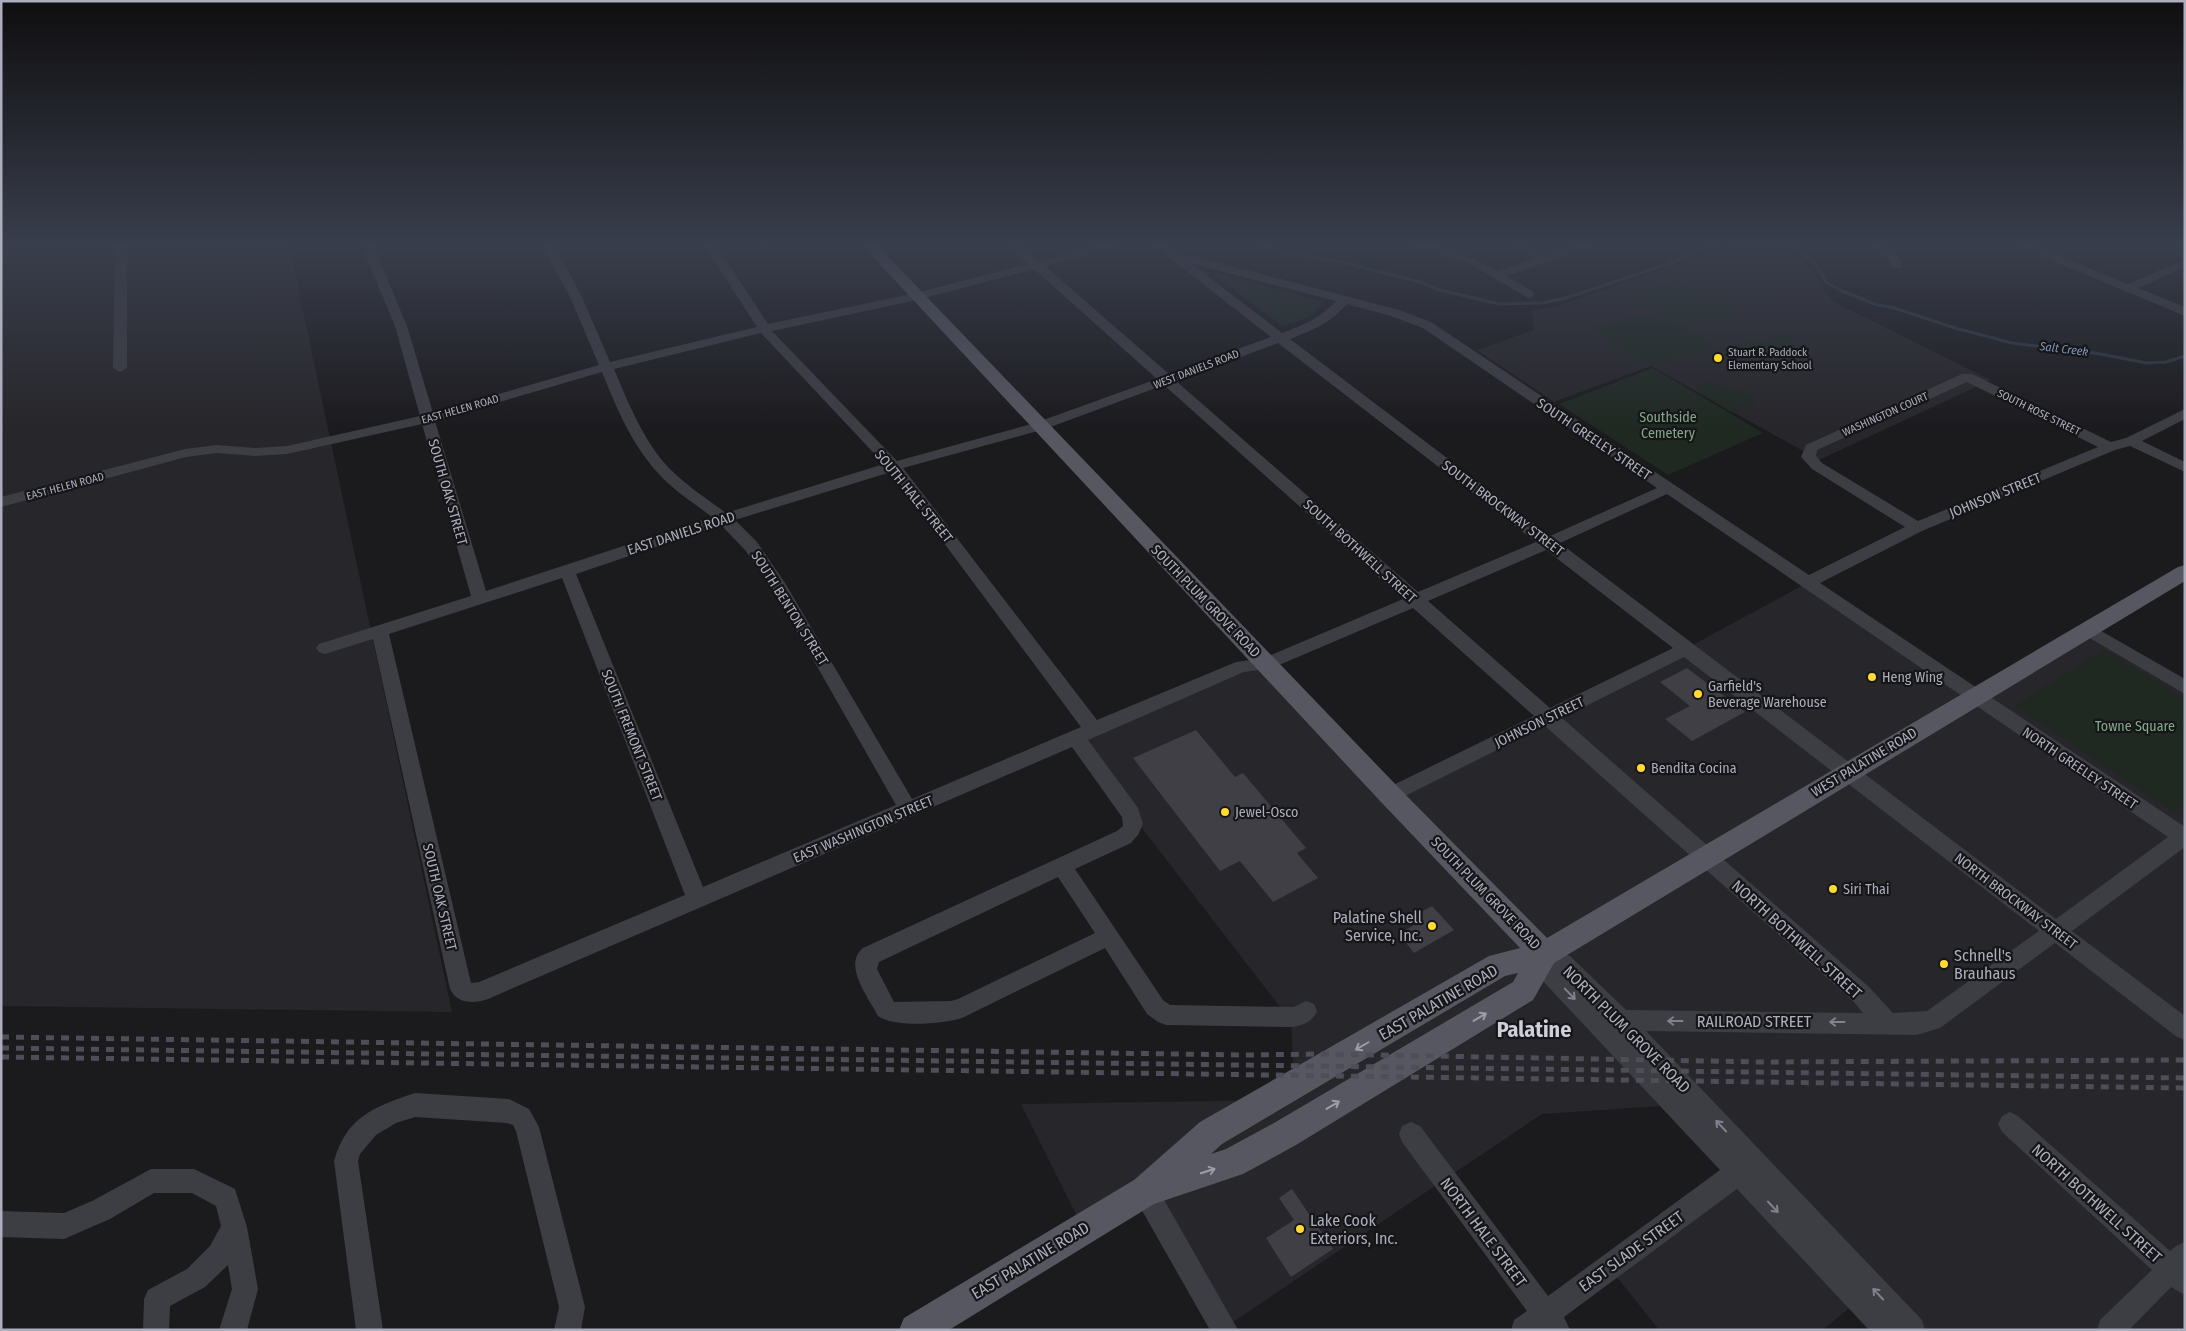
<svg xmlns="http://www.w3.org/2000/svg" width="2186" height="1331" font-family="'Fira Sans Condensed',sans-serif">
  <rect width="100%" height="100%" fill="#1b1a1d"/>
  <g fill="#27262a">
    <polygon points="1,245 289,245 452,1012 1,1006"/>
    <polygon points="1732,245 1769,245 1786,252 1810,267 1832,301 1991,380 1819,460 1651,366 1554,402 1477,350 1534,330 1532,311 1558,306"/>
    <polygon points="1807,583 1975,697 2089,630 2185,688 2185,1330 1903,1330 1868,1292 1823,1330 1659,1330 1609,1267 1748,1166 1690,1104 1542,1114 1224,1328 1145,1191 1083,1228 1021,1104 1295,1100 1291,1021 1131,814 1076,738 1253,664 1390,795 1687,648"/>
  </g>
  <g fill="#1f2922">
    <polygon points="1217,273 1324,302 1310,317 1282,326 1215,275"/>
    <path d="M1672 281 1680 282 1745 310C1735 313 1725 318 1715 320 1684 327 1653 314 1625 302Z"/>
    <polygon points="1632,317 1657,318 1681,324 1716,349 1650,364 1639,362 1591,327"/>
    <path d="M1772 333 1787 337 1797 346C1770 355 1735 366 1708 355L1709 352 1771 338Z"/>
    <polygon points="1653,368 1763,433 1668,475 1559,404"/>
    <polygon points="1707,382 1749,394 1755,403 1731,412 1702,394 1696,386"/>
    <polygon points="2104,650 2185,699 2185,804 2174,812 2015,706"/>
  </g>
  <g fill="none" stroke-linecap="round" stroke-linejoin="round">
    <g stroke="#2e3643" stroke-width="3">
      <polyline points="1261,245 1275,251 1342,262 1420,282 1440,290 1499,304 1542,303 1566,298 1668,264 1716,245"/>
      <polyline points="1788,245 1814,261 1826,282 1840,290 1877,305 1891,307 1955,328 2012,343 2095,353 2147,363 2166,362 2185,356"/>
    </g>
  </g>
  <g fill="#403f45">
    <polygon points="1687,668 1745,712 1692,741 1665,719 1690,706 1660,682"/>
    <polygon points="1196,730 1235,777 1243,773 1306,848 1297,853 1318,878 1273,902 1240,861 1220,871 1133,758"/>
    <polygon points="1432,906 1454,930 1414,953 1399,934 1421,921 1416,915"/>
    <polygon points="1292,1189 1333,1249 1291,1277 1266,1238 1294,1220 1279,1198"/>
  </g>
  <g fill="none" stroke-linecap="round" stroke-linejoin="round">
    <g fill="#3d3d44" fill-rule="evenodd">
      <polygon points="115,245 127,245 127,368 120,372 113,368"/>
      <path d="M361 245H373L407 326 433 413 599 365 570 297 542 245H554L582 297 610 362 757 327 704 245H716L768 324 916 293 1028 264 1008 245H1021L1039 261 1102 245H1121L1119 247 1045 266 1169 374 1271 337 1153 245H1166L1182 257H1197L1399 310 1431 322 1809 575 1905 527 1812 469 1801 457 1806 445 1962 374H1972L2111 442 2126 438 2185 409V419L2142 441 2185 462V472L2130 446 2115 450 1922 531 1820 583 2185 827V847L2072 931 2185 1016V1040L2177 1037 2055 943 1940 1028 1916 1035 1646 1031 1922 1320 1925 1330H1869L1737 1189 1564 1317 1570 1330H1511L1514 1320 1527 1311 1402 1142 1399 1134 1402 1126 1411 1122 1420 1126 1548 1296 1720 1170 1540 978 1533 954 1536 947 1544 944 1570 956 1626 1010 1863 1013 1853 1001 1545 726 1397 800 1390 803 1383 800 1380 795 1383 790 1534 716 1413 608 1272 668 1244 672 1088 740 1138 808 1143 824 1138 835 1131 843 1075 869 1163 1000 1170 1005 1294 1007 1306 1001 1314 1004 1317 1011C1312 1022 1305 1024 1294 1027L1166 1025 1158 1022 1147 1014 1105 948 962 1018C943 1024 894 1028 878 1016 869 998 842 965 863 948L1117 831 1123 826 1122 817 1072 747 488 999C474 1004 457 1004 450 989L373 639 325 654 319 652 316 648 319 644 471 596 422 424 287 454 255 456 217 453 186 457 1 507V497L185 449 217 445 255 448 287 446 420 416 395 326ZM1192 264 1197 265 1336 301C1320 318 1304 325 1282 333ZM1034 269 1157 379 1035 423 897 461 772 331 917 300ZM1347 304 1391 316 1423 328 1657 488 1550 536 1290 339C1315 329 1329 324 1347 304ZM761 333 884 464 726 513C706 498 685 485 668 467 643 440 628 402 614 369ZM1278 343 1536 542 1418 592 1176 381ZM602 372C616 407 632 445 658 473 674 491 694 503 712 517L486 591 435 421ZM1967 382 2098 447 1918 521 1822 463 1816 456 1817 450ZM1164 385 1403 599 1264 658 1236 662 1097 720 903 468 1045 429ZM891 472 1081 727 912 799 785 583 757 542 735 520ZM1667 494 2168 837 2056 919 1560 543ZM721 525 745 550 773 589 896 805 703 887 576 574ZM1546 550 1673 648 1550 708 1428 601ZM562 578 685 895 479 982 471 983 389 634ZM1684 657 2039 931 1927 1011 1893 1013 1869 987 1562 718ZM1058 877 1095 933 958 999 951 1001 894 1002 877 969 879 962Z"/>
      <path d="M1411 245C1443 244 1470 255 1497 271L1534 259 1511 245H1525L1545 255 1577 245H1594L1592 247 1506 276 1532 291 1534 294 1532 297 1528 298 1470 264 1447 256 1413 247Z"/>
      <path d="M1868 245C1884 245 1895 250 1903 265L1901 268H1893L1888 259Z"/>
      <polygon points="2018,245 2034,245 2127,284 2185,260 2185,267 2138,288 2185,307 2185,316 2020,247"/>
      <polygon points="2089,624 2185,679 2185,694 2083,634 2081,630 2083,626"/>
      <path d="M415 1093 509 1099 529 1109 539 1127 585 1307 581 1330H554L559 1307 516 1131 513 1125 507 1123 415 1117 396 1123 376 1135 360 1154 358 1161 383 1330H356L334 1161C347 1116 374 1107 415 1093Z"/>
      <polygon points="2010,1112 2018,1116 2170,1251 2176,1246 2185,1242 2185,1295 2171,1287 2129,1330 2097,1330 2100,1320 2152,1270 2002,1132 1998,1124 2002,1116"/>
      <polygon points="151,1169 194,1169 235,1189 247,1227 258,1289 247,1330 219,1330 232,1289 228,1265 205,1287 170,1306 169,1330 143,1330 144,1299 148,1290 187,1269 210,1246 221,1226 216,1206 192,1193 154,1193 110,1219 64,1239 1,1237 1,1211 64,1213 92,1201"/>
      <polygon points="1145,1179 1154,1182 1238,1330 1210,1330 1136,1200 1133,1191 1136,1182"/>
    </g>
    <path fill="#575762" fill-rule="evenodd" d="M862 245H877L1399 788 1547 938 2178 567 2185 565V581L1554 963 1533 1000 1296 1145 1243 1174 1154 1204 949 1330H899L904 1318 1134 1180 1200 1122 1489 956 1520 948 1381 802ZM1518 973 1513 982 1274 1123 1226 1149 1211 1154 1222 1144 1505 976Z"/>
    <g stroke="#4e4e58" stroke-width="5" stroke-dasharray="8 7" stroke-linecap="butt">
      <polyline points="1,1037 1245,1055 1319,1054 1762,1062 2185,1060"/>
      <polyline points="1,1048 2185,1078"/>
      <polyline points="1,1057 2185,1088"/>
    </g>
  </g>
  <defs><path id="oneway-shaft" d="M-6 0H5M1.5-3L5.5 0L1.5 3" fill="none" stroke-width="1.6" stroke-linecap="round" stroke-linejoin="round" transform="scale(1.25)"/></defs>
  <g stroke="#80818d">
    <use href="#oneway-shaft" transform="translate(1570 994) rotate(46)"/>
    <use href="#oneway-shaft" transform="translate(1675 1021) rotate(-180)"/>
    <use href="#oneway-shaft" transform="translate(1837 1022) rotate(-180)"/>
    <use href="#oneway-shaft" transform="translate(1721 1126) rotate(-133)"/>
    <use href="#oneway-shaft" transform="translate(1773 1207) rotate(47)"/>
    <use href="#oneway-shaft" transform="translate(1878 1294) rotate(-133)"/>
  </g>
  <g stroke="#9b9dab">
    <use href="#oneway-shaft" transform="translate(1480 1017) rotate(-31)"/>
    <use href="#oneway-shaft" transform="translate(1362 1046) rotate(150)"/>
    <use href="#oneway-shaft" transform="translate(1333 1105) rotate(-31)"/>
    <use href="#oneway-shaft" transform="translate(1208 1171) rotate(-18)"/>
  </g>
  <linearGradient id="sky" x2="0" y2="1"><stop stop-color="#0f0e10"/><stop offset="0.57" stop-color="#393e4c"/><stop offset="1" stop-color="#393e4c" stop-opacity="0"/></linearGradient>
  <rect width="2186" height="431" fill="url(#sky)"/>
  <g fill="#ffdb30" stroke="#161518" stroke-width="2">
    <circle cx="1718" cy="358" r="5"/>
    <circle cx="1872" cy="677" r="5"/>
    <circle cx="1698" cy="694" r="5"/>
    <circle cx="1641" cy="768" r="5"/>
    <circle cx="1225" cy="812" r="5"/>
    <circle cx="1833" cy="889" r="5"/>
    <circle cx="1432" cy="926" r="5"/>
    <circle cx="1944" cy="964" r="5"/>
    <circle cx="1300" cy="1229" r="5"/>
  </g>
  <g text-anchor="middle" stroke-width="4.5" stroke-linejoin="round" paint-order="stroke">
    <g font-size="11" fill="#acaebd" stroke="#161518" text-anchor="start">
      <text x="1728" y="356">Stuart R. Paddock<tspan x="1728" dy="13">Elementary School</tspan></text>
    </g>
    <g font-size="11" fill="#acaebd" stroke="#161518">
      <text transform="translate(1196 369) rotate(-21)" y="4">WEST DANIELS ROAD</text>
      <text transform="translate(460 409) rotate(-16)" y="4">EAST HELEN ROAD</text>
      <text transform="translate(2039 412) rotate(26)" y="4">SOUTH ROSE STREET</text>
      <text transform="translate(1885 414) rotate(-24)" y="4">WASHINGTON COURT</text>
      <text transform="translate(65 486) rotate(-15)" y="4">EAST HELEN ROAD</text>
    </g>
    <g font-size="12" font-style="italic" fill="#8196ba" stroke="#161518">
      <text transform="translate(2064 349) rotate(7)" y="4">Salt Creek</text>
    </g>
    <g font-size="14" fill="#82aa8a" stroke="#161518">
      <text x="1668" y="422">Southside<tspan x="1668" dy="16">Cemetery</tspan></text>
      <text x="2135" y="731">Towne Square</text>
    </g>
    <g font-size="14" fill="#acaebd" stroke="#161518">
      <text transform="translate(1594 439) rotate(34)" y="5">SOUTH GREELEY STREET</text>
      <text transform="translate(448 492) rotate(74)" y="5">SOUTH OAK STREET</text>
      <text transform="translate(1995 495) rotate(-22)" y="5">JOHNSON STREET</text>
      <text transform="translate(914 496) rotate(51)" y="5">SOUTH HALE STREET</text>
      <text transform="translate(1503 508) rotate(37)" y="5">SOUTH BROCKWAY STREET</text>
      <text transform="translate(681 533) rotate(-18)" y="5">EAST DANIELS ROAD</text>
      <text transform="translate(1360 551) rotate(42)" y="5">SOUTH BOTHWELL STREET</text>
      <text transform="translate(1206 601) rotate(46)" y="5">SOUTH PLUM GROVE ROAD</text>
      <text transform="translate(790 608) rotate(58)" y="5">SOUTH BENTON STREET</text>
      <text transform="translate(1539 722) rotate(-26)" y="5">JOHNSON STREET</text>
      <text transform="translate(632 735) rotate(68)" y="5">SOUTH FREMONT STREET</text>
      <text transform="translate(1864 762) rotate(-31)" y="5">WEST PALATINE ROAD</text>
      <text transform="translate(2080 768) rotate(34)" y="5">NORTH GREELEY STREET</text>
      <text transform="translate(863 829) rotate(-23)" y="5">EAST WASHINGTON STREET</text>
      <text transform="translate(1486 893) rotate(46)" y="5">SOUTH PLUM GROVE ROAD</text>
      <text transform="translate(440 897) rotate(77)" y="5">SOUTH OAK STREET</text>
      <text transform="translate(2016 901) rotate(37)" y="5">NORTH BROCKWAY STREET</text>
    </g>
    <g font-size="14" fill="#acaebd" stroke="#161518" text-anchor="start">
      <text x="1882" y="682">Heng Wing</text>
      <text x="1708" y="691">Garfield's<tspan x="1708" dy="16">Beverage Warehouse</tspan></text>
      <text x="1651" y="773">Bendita Cocina</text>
      <text x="1235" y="817">Jewel-Osco</text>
      <text x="1843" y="894">Siri Thai</text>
    </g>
    <g font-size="16" fill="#acaebd" stroke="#161518" text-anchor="start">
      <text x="1422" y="923" text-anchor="end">Palatine Shell<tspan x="1422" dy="18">Service, Inc.</tspan></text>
      <text x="1954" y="961">Schnell's<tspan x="1954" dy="18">Brauhaus</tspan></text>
      <text x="1310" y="1226">Lake Cook<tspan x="1310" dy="18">Exteriors, Inc.</tspan></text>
    </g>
    <g font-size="16" fill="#acaebd" stroke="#161518">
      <text transform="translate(1797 939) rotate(42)" y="6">NORTH BOTHWELL STREET</text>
      <text transform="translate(1438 1002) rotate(-30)" y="6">EAST PALATINE ROAD</text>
      <text x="1754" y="1027">RAILROAD STREET</text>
      <text transform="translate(1627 1029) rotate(45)" y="6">NORTH PLUM GROVE ROAD</text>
      <text transform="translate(2097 1203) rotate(42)" y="6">NORTH BOTHWELL STREET</text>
      <text transform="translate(1484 1232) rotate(53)" y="6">NORTH HALE STREET</text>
      <text transform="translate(1631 1251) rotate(-36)" y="6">EAST SLADE STREET</text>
      <text transform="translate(1030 1260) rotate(-31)" y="6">EAST PALATINE ROAD</text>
    </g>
    <g font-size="22" font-weight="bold" fill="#cdcfd9" stroke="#161518">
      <text x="1534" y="1037">Palatine</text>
    </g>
  </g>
  <rect width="2186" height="1331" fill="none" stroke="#acaebd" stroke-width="5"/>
</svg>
